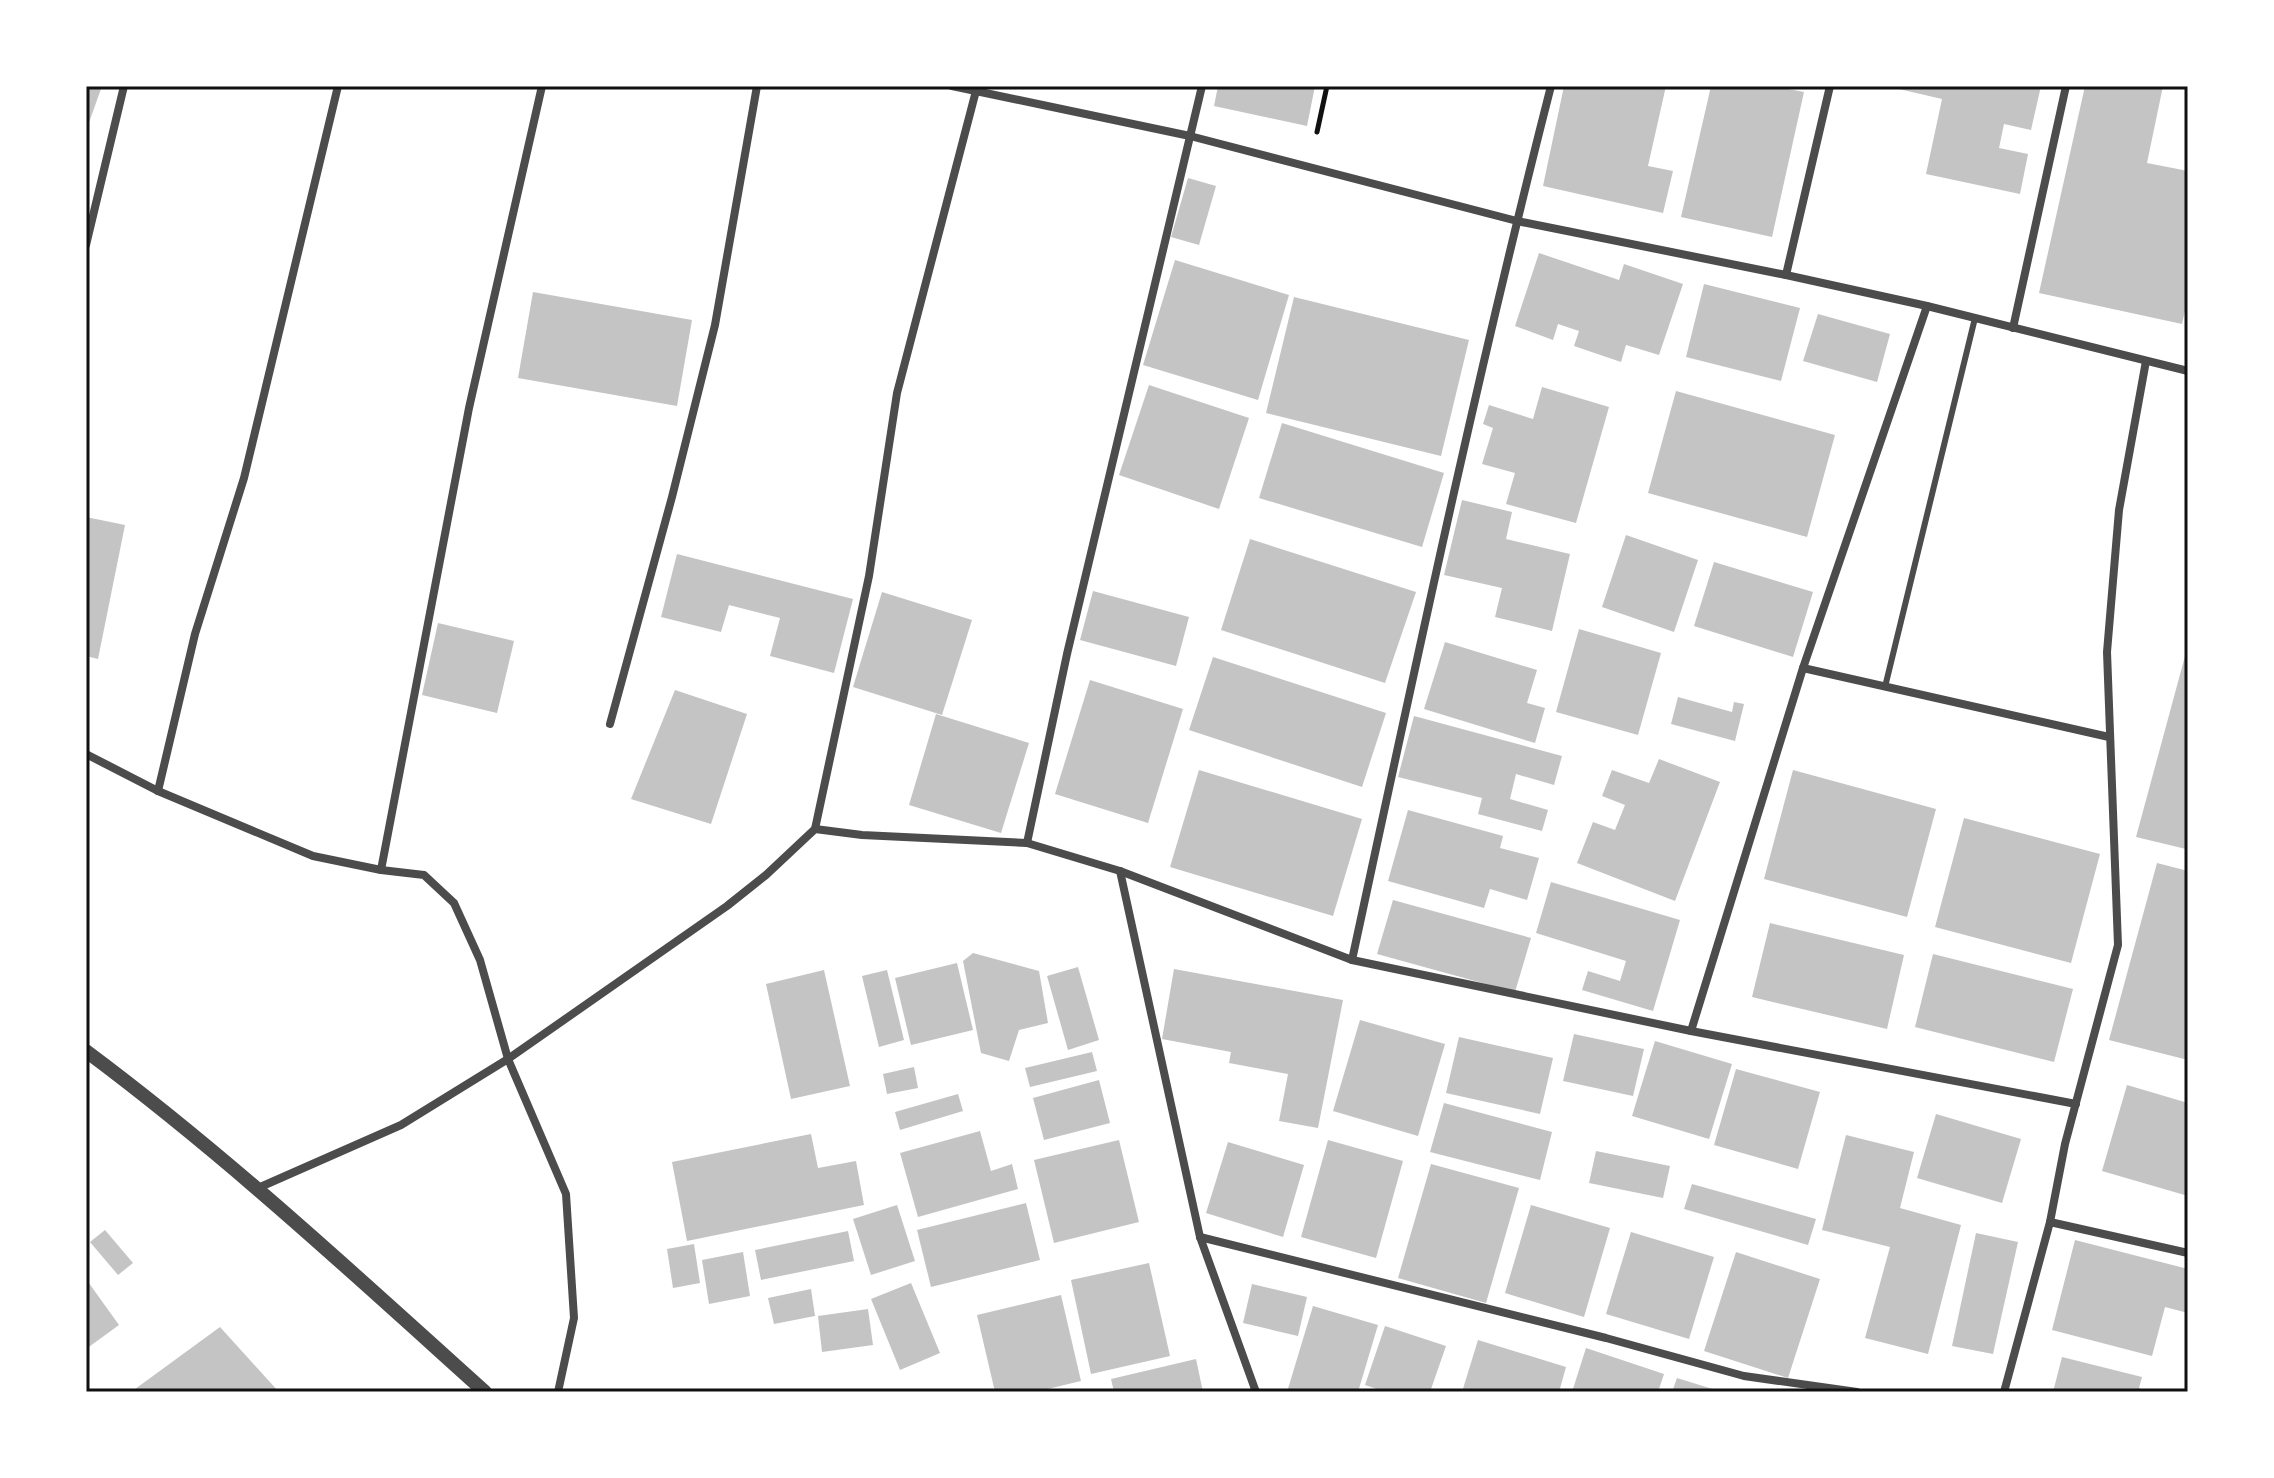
<svg xmlns="http://www.w3.org/2000/svg" width="2274" height="1478" font-family="'DM Sans',sans-serif">
  <rect width="100%" height="100%" fill="#fff"/>
  <g fill="#c4c4c4">
    <polygon points="86,86 102,86 86,131"/>
    <polygon points="1218,86 1315,86 1307,126 1214,106"/>
    <polygon points="1564,86 1666,86 1648,166 1673,171 1663,213 1543,186"/>
    <polygon points="1711,86 1773,86 1804,92 1772,237 1681,217"/>
    <polygon points="1886,86 2041,86 2031,130 2004,124 1999,148 2028,154 2020,194 1926,174 1942,99"/>
    <polygon points="2085,86 2163,86 2147,163 2188,171 2188,297 2182,324 2039,293"/>
    <polygon points="1188,178 1216,186 1199,245 1171,237"/>
    <polygon points="1539,253 1619,280 1624,264 1683,284 1659,355 1626,345 1621,362 1574,346 1579,331 1558,324 1553,340 1515,326"/>
    <polygon points="1175,260 1289,295 1258,400 1143,365"/>
    <polygon points="1704,284 1800,308 1781,381 1686,357"/>
    <polygon points="533,292 692,320 677,406 518,378"/>
    <polygon points="1294,297 1469,340 1441,456 1266,413"/>
    <polygon points="1818,314 1890,334 1877,382 1803,361"/>
    <polygon points="1149,385 1249,418 1219,509 1119,475"/>
    <polygon points="1542,387 1609,407 1576,523 1506,504 1515,473 1482,464 1493,428 1483,424 1489,405 1533,419"/>
    <polygon points="1676,391 1835,435 1807,537 1648,493"/>
    <polygon points="1282,423 1444,473 1422,547 1259,498"/>
    <polygon points="1462,500 1512,512 1506,539 1570,554 1552,631 1495,617 1502,588 1444,575"/>
    <polygon points="86,517 125,525 98,659 86,656"/>
    <polygon points="1626,535 1698,560 1674,632 1602,607"/>
    <polygon points="1250,539 1416,592 1385,683 1221,630"/>
    <polygon points="677,554 853,599 834,673 770,656 780,618 729,605 721,632 661,617"/>
    <polygon points="1714,562 1813,592 1793,657 1694,626"/>
    <polygon points="1093,591 1189,617 1176,666 1080,640"/>
    <polygon points="882,592 972,620 942,715 853,687"/>
    <polygon points="438,623 514,641 497,713 422,695"/>
    <polygon points="1579,629 1661,653 1638,735 1556,712"/>
    <polygon points="1445,642 1537,670 1527,703 1545,708 1535,743 1424,709"/>
    <polygon points="2188,645 2188,842 2186,849 2136,837"/>
    <polygon points="1213,657 1386,713 1362,787 1189,730"/>
    <polygon points="1090,680 1183,709 1148,823 1055,794"/>
    <polygon points="675,690 747,714 711,824 631,799"/>
    <polygon points="1678,697 1732,712 1734,702 1744,704 1735,741 1671,724"/>
    <polygon points="936,714 1029,743 1001,833 909,805"/>
    <polygon points="1414,716 1562,756 1554,785 1516,774 1510,799 1548,810 1542,831 1478,814 1482,798 1398,777"/>
    <polygon points="1659,759 1720,782 1675,901 1577,863 1593,822 1615,830 1625,805 1602,796 1612,770 1649,783"/>
    <polygon points="1199,770 1362,819 1333,916 1170,867"/>
    <polygon points="1793,770 1936,809 1907,917 1764,879"/>
    <polygon points="1408,810 1503,836 1500,848 1539,858 1527,900 1490,889 1484,908 1388,881"/>
    <polygon points="1964,818 2100,854 2071,963 1935,927"/>
    <polygon points="2157,863 2188,871 2188,1060 2109,1040"/>
    <polygon points="1551,882 1680,920 1653,1011 1582,990 1588,971 1620,981 1626,961 1536,933"/>
    <polygon points="1393,900 1531,938 1515,992 1377,954"/>
    <polygon points="1770,923 1904,955 1887,1029 1752,997"/>
    <polygon points="973,953 1039,971 1048,1023 1019,1030 1009,1061 981,1053 963,961"/>
    <polygon points="1933,954 2073,989 2054,1062 1915,1027"/>
    <polygon points="957,963 973,1030 911,1045 895,978"/>
    <polygon points="1078,967 1099,1040 1068,1050 1047,976"/>
    <polygon points="1174,969 1343,1000 1318,1128 1279,1121 1288,1074 1229,1063 1231,1052 1162,1039"/>
    <polygon points="824,970 850,1086 791,1099 766,984"/>
    <polygon points="887,970 904,1040 879,1047 862,976"/>
    <polygon points="1360,1020 1445,1044 1418,1136 1333,1111"/>
    <polygon points="1574,1034 1644,1049 1633,1096 1563,1081"/>
    <polygon points="1459,1037 1553,1058 1540,1114 1446,1093"/>
    <polygon points="1655,1041 1732,1064 1709,1139 1632,1116"/>
    <polygon points="1092,1052 1097,1071 1030,1087 1025,1068"/>
    <polygon points="914,1067 918,1088 887,1094 883,1074"/>
    <polygon points="1736,1069 1820,1092 1798,1169 1714,1145"/>
    <polygon points="1099,1080 1110,1123 1044,1140 1033,1098"/>
    <polygon points="2127,1085 2188,1103 2188,1196 2102,1171"/>
    <polygon points="958,1094 963,1111 900,1130 895,1112"/>
    <polygon points="1444,1103 1552,1132 1540,1180 1430,1152"/>
    <polygon points="1936,1114 2021,1139 2002,1203 1917,1178"/>
    <polygon points="980,1131 991,1171 1012,1164 1018,1189 918,1217 900,1153"/>
    <polygon points="811,1134 818,1168 856,1161 864,1205 687,1241 672,1162"/>
    <polygon points="1846,1135 1914,1152 1900,1208 1961,1225 1928,1354 1865,1338 1890,1247 1822,1230"/>
    <polygon points="1119,1140 1139,1222 1054,1243 1034,1160"/>
    <polygon points="1328,1140 1403,1161 1376,1258 1301,1237"/>
    <polygon points="1228,1142 1304,1165 1283,1237 1206,1213"/>
    <polygon points="1596,1151 1670,1166 1663,1198 1589,1183"/>
    <polygon points="1431,1164 1519,1188 1486,1303 1398,1278"/>
    <polygon points="1692,1184 1816,1219 1808,1245 1684,1209"/>
    <polygon points="1026,1203 1040,1260 931,1287 917,1230"/>
    <polygon points="897,1205 915,1261 871,1275 853,1219"/>
    <polygon points="1531,1205 1610,1228 1584,1317 1505,1293"/>
    <polygon points="105,1230 133,1263 118,1275 90,1242"/>
    <polygon points="848,1231 854,1261 761,1280 755,1250"/>
    <polygon points="1631,1232 1714,1257 1689,1339 1606,1314"/>
    <polygon points="1976,1233 2018,1242 1993,1354 1952,1346"/>
    <polygon points="2075,1240 2188,1269 2188,1313 2165,1307 2152,1356 2052,1330"/>
    <polygon points="694,1244 700,1283 673,1288 667,1249"/>
    <polygon points="743,1252 750,1296 709,1304 702,1260"/>
    <polygon points="1736,1252 1820,1279 1788,1378 1704,1351"/>
    <polygon points="1149,1263 1170,1356 1091,1374 1071,1280"/>
    <polygon points="86,1279 119,1325 86,1349"/>
    <polygon points="911,1283 940,1353 900,1370 871,1299"/>
    <polygon points="1252,1284 1307,1297 1298,1336 1243,1323"/>
    <polygon points="811,1289 815,1316 774,1324 768,1298"/>
    <polygon points="1061,1295 1081,1381 1035,1392 995,1392 977,1315"/>
    <polygon points="1313,1306 1378,1325 1358,1392 1287,1392"/>
    <polygon points="868,1309 873,1345 822,1352 818,1316"/>
    <polygon points="1385,1326 1446,1346 1430,1392 1386,1392 1365,1385"/>
    <polygon points="220,1327 279,1392 131,1392"/>
    <polygon points="1478,1340 1566,1367 1559,1392 1462,1392"/>
    <polygon points="1586,1348 1664,1374 1658,1392 1572,1392"/>
    <polygon points="2062,1357 2142,1377 2139,1388 2148,1392 2053,1392"/>
    <polygon points="1196,1359 1203,1392 1114,1392 1111,1379"/>
    <polygon points="1677,1378 1719,1391 1719,1392 1672,1392"/>
  </g>
  <g fill="none" stroke-linecap="round" stroke-linejoin="round">
    <polyline stroke="#111" stroke-width="5" points="1317,132 1327,86"/>
    <polyline stroke="#4c4c4c" stroke-width="6" points="1885,687 1975,318"/>
    <g stroke="#4c4c4c" stroke-width="8">
      <polyline points="952,86 1190,136 1517,221 1786,275 1927,306 2188,371"/>
      <polyline points="86,245 124,86"/>
      <polyline points="1786,275 1830,86"/>
      <polyline points="2013,328 2066,86"/>
      <polyline points="1803,668 2109,737"/>
      <polyline points="610,724 672,497 715,325 757,86"/>
      <polyline points="86,754 158,791 313,856 381,870 424,875 454,903 480,960 508,1059 566,1194 574,1318 558,1392"/>
      <polyline points="158,791 195,634 244,478 338,86"/>
      <polyline points="815,829 869,576 897,393 977,87"/>
      <polyline points="1027,843 1067,654 1202,86"/>
      <polyline points="381,870 469,408 542,86"/>
      <polyline points="1120,871 1200,1237 1256,1392"/>
      <path d="M1352 960C1415 668 1477 375 1551 86"/>
      <polyline points="1691,1031 1803,668 1927,306"/>
      <polyline points="258,1188 401,1125 508,1059 727,906 766,875 815,829 862,835 1027,843 1120,871 1352,960 1691,1031 2076,1104"/>
      <polyline points="2050,1222 2188,1253"/>
      <polyline points="1200,1237 1606,1338 1744,1376 1857,1392"/>
      <polyline points="2004,1392 2050,1222 2065,1144 2118,945 2107,652 2119,510 2146,361"/>
    </g>
    <path stroke="#4c4c4c" stroke-width="14" d="M86 1051C227 1156 355 1275 485 1392"/>
  </g>
  <rect width="2274" height="1478" fill="none" stroke="#ffffff" stroke-width="176"/>
  <rect x="88" y="88" width="2098" height="1302" fill="none" stroke="#111" stroke-width="3"/>
</svg>
